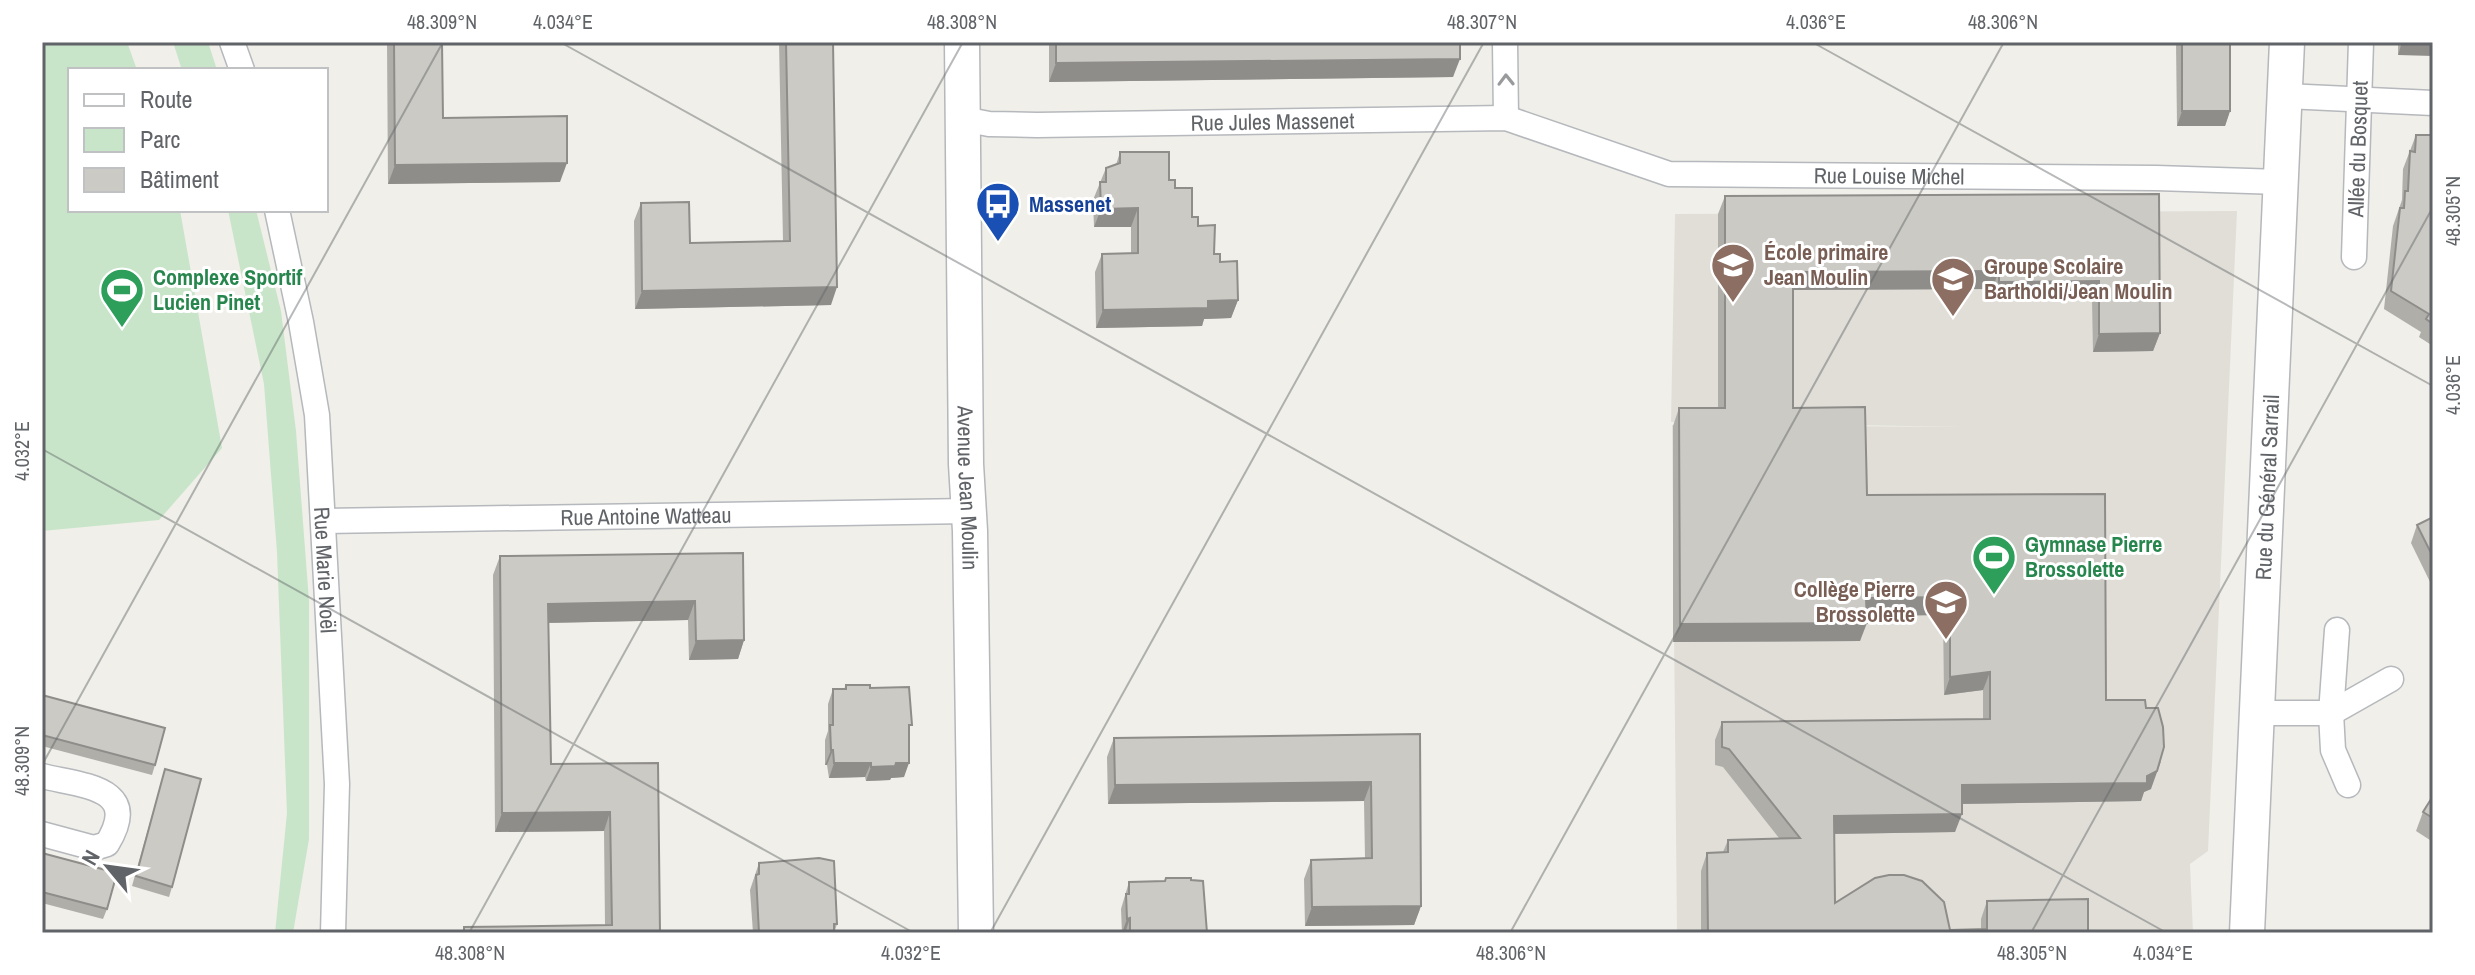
<svg xmlns="http://www.w3.org/2000/svg" width="2475" height="975" font-family="'Archivo Narrow',sans-serif">
  <rect width="100%" height="100%" fill="#f0efe9"/>
  <polygon fill="#e0ded7" points="2237,211 2208,851 2190,864 2193,933 1677,933 1672,425 1966,427 1671,422 1675,214"/>
  <g fill="#c8e5c9">
    <polygon points="42,42 127,42 137,70 70,70 70,210 180,210 222,448 159,520 42,531"/>
    <polygon points="173,42 208,42 217,70 182,70"/>
    <polygon points="228,210 256,210 281,311 296,431 309,601 309,839 293,933 275,933 287,813 277,552 264,384"/>
  </g>
  <g fill="none" stroke-linecap="round" stroke-linejoin="round">
    <g stroke="#b5b8bc" stroke-width="27">
      <g id="street">
        <polyline points="232,42 242,70"/>
        <polyline points="1505,42 1506,118"/>
        <polyline points="2285,96 2433,103"/>
        <path id="s1" d="M963 119 989 124 1037 125 1506 118 1669 174 2156 178 2280 182"/>
        <path id="s2" d="M277 210 301 322 317 415 337 784 333 933"/>
        <path id="s3" d="M2354 257 2361 42"/>
        <path id="s4" d="M324 521 969 511"/>
        <polyline points="2337,630 2331,713 2333,750 2348,785"/>
        <polyline points="2257,713 2331,713 2391,679"/>
        <path d="M42 776C83 786 142 787 107 844L94 848 42 834"/>
      </g>
    </g>
    <g stroke="#b5b7bb" stroke-width="37">
      <g id="secondary">
        <path id="s5" d="M962 42 966 464 970 531 976 933"/>
        <path id="s6" d="M2247 933 2287 42"/>
      </g>
    </g>
    <use href="#street" stroke="#fff" stroke-width="24"/>
    <use href="#secondary" stroke="#fff" stroke-width="34"/>
  </g>
  <g fill="#afaea9">
    <polygon points="387,42 442,42 443,118 560,182 388,184"/>
    <polygon points="779,42 833,42 831,305 635,309 634,221 641,203 690,243 783,241"/>
    <polygon points="1049,42 1460,42 1453,77 1049,82"/>
    <polygon points="2176,42 2230,42 2230,111 2225,126 2177,126"/>
    <polygon points="2398,42 2433,42 2398,55"/>
    <polygon points="2416,135 2433,135 2433,346 2419,337 2421,332 2384,309 2393,226 2402,200 2403,169"/>
    <polygon points="1120,152 1169,180 1175,188 1220,262 1238,300 1231,318 1204,319 1202,326 1096,328 1095,272 1102,254 1131,253 1131,227 1094,227 1093,200 1106,168 1116,165"/>
    <polygon points="2159,194 2160,333 2153,351 2093,352 2092,299 1993,300 1992,289 1793,290 1793,408 1867,495 2106,700 2151,789 2144,792 2141,801 1962,804 1955,832 1834,834 1835,903 1950,930 1981,930 1981,919 1987,901 2088,933 1701,933 1701,871 1707,853 1723,852 1728,840 1779,838 1723,767 1715,765 1715,740 1722,722 1983,719 1983,690 1944,695 1943,615 1866,616 1860,641 1673,642 1673,426 1679,408 1718,408 1718,214 1725,196"/>
    <polygon points="2433,517 2433,588 2411,543 2417,525"/>
    <polygon points="743,553 744,640 738,659 689,660 688,620 548,623 551,764 658,763 660,933 462,933 464,927 605,925 604,831 495,832 493,575 500,556"/>
    <polygon points="846,685 870,688 909,732 904,777 891,778 890,780 866,781 865,777 829,778 827,765 825,765 825,740 828,731 828,704 833,689 844,689"/>
    <polygon points="42,695 155,765 152,775 42,746"/>
    <polygon points="1420,734 1421,906 1414,925 1305,926 1304,879 1311,860 1365,858 1364,801 1108,804 1107,757 1114,738"/>
    <polygon points="165,769 172,887 169,897 132,886"/>
    <polygon points="2433,796 2433,842 2416,831 2423,812"/>
    <polygon points="42,853 107,909 103,919 42,903"/>
    <polygon points="759,863 837,924 834,933 753,933 750,890"/>
    <polygon points="1129,882 1207,933 1122,933 1121,909"/>
  </g>
  <g fill="#8f8d8a">
    <polygon points="2402,42 2433,42 2433,56 2398,55"/>
    <polygon points="1460,59 1453,77 1049,82 1056,63"/>
    <polygon points="2182,111 2230,111 2225,126 2177,126"/>
    <polygon points="567,163 560,182 388,184 395,165"/>
    <polygon points="1138,208 1131,227 1094,227 1101,209"/>
    <polygon points="1999,271 1992,289 1786,290 1793,272"/>
    <polygon points="2099,281 2092,299 1993,300 1999,282"/>
    <polygon points="837,287 831,305 635,309 642,291"/>
    <polygon points="1238,300 1231,318 1204,319 1202,326 1096,328 1103,310 1208,301"/>
    <polygon points="2160,333 2153,351 2093,352 2099,334"/>
    <polygon points="1950,597 1943,615 1860,616 1866,598"/>
    <polygon points="695,601 688,620 541,623 548,604"/>
    <polygon points="1867,623 1860,641 1673,642 1680,624"/>
    <polygon points="744,640 738,659 689,660 696,641"/>
    <polygon points="1990,672 1983,690 1944,695 1950,677"/>
    <polygon points="831,750 833,750 827,765 825,765"/>
    <polygon points="2161,761 2151,789 2144,792 2141,801 1955,804 1962,785 2147,776"/>
    <polygon points="834,763 871,763 865,777 829,778"/>
    <polygon points="896,763 909,763 904,777 891,778 890,780 866,781 871,767"/>
    <polygon points="1371,782 1364,801 1108,804 1115,785"/>
    <polygon points="610,812 604,831 495,832 502,813"/>
    <polygon points="1962,814 1955,832 1827,834 1834,816"/>
    <polygon points="1421,906 1414,925 1305,926 1312,907"/>
    <polygon points="1130,918 1125,933 1122,933 1127,919"/>
  </g>
  <g fill="#cccac5" stroke="#8f8d8a" stroke-width="2">
    <polygon points="394,42 442,42 443,118 567,116 567,163 395,165"/>
    <polygon points="786,42 833,42 837,287 642,291 641,203 689,202 690,243 790,241"/>
    <polygon points="1056,42 1460,42 1460,59 1056,63"/>
    <rect x="2182" y="42" width="48" height="69"/>
    <polygon points="2416,135 2433,135 2433,324 2426,319 2429,314 2391,291 2400,208 2404,208 2405,191 2408,191 2410,151 2415,152"/>
    <polygon points="1120,152 1169,152 1169,180 1175,180 1175,188 1192,188 1192,217 1198,217 1198,226 1215,225 1214,254 1220,254 1220,262 1237,261 1238,300 1208,301 1208,308 1103,310 1102,254 1138,253 1138,208 1101,209 1100,182 1106,182 1106,168 1120,163"/>
    <polygon points="2159,194 2160,333 2099,334 2099,281 1999,282 1999,271 1793,272 1793,408 1865,407 1867,495 2105,494 2106,700 2145,700 2146,708 2158,708 2163,727 2164,747 2157,771 2147,776 2147,783 1962,785 1962,814 1834,816 1835,903 1875,878 1889,875 1904,875 1922,881 1944,902 1950,930 1987,929 1987,901 2088,899 2088,933 1708,933 1707,853 1728,852 1728,840 1800,838 1729,749 1722,747 1722,722 1990,719 1990,672 1950,677 1950,597 1866,598 1867,623 1680,624 1679,408 1725,408 1725,196"/>
    <polygon points="2433,517 2433,557 2417,525"/>
    <polygon points="743,553 744,640 696,641 695,601 548,604 551,764 658,763 660,933 464,933 464,927 612,925 610,812 502,813 500,556"/>
    <polygon points="846,685 870,685 870,688 909,687 912,725 909,725 909,763 896,763 895,766 871,767 871,763 834,763 833,750 831,750 830,725 833,725 833,689 846,689"/>
    <polygon points="42,695 165,728 155,765 42,735"/>
    <polygon points="1420,734 1421,906 1312,907 1311,860 1372,858 1371,782 1115,785 1114,738"/>
    <polygon points="165,769 201,779 172,887 136,876"/>
    <polygon points="2433,796 2433,818 2423,812"/>
    <polygon points="42,853 117,873 107,909 42,892"/>
    <polygon points="819,858 834,861 837,924 834,924 834,933 759,933 756,875 759,874 759,863"/>
    <polygon points="1166,878 1191,878 1191,880 1203,881 1207,933 1130,933 1130,918 1127,919 1126,894 1129,894 1129,882 1165,881"/>
  </g>
  <defs><path id="oneway-chevron" d="M-2-3.5L2.5 0L-2 3.5" fill="none" stroke-width="1.6" stroke-linecap="round" stroke-linejoin="round" transform="scale(2)"/></defs>
  <use stroke="#989a9c" href="#oneway-chevron" transform="translate(1506 80) rotate(-91)"/>
  <path fill="none" stroke="#606367" stroke-width="2" stroke-opacity="0.45" d="M560 42 2167 933M1812 42 2433 386M42 449 914 933M42 765 443 42M469 933 963 42M990 933 1484 42M1510 933 2004 42M2031 933 2433 207"/>
  <defs>
    <g id="bus-pin" transform="scale(2.3)"><path d="M0 17L-7.5 6A9.5 9.5 0 1 1 7.5 6Z" fill="#1a4fb4" stroke="#fff"/><path d="M-5-6H5V4H4V6H2V4H-2V6H-4V4H-5ZM-3.5-4V0h7V-4ZM-3.5 1.2v1.5H-2V1.2ZM2 1.2v1.5H3.5V1.2Z" fill="#fff"/></g>
    <g id="school-pin" transform="scale(2.3)"><path d="M0 17L-7.5 6A9.5 9.5 0 1 1 7.5 6Z" fill="#8d6e63" stroke="#fff"/><path d="M0-5L7-2L0 1L-7-2ZM-4 1L0 2.5L4 1V4Q0 6-4 4Z" fill="#fff"/></g>
    <g id="stadium-pin" transform="scale(2.3)"><path d="M0 17L-7.5 6A9.5 9.5 0 1 1 7.5 6Z" fill="#2e9e5b" stroke="#fff"/><path d="M0-5a6.5 5 0 1 0 0 10a6.5 5 0 1 0 0-10ZM-3.5-1.8h7v3.6h-7Z" fill="#fff"/></g>
  </defs>
  <g fill-rule="evenodd">
    <use href="#bus-pin" x="998" y="204"/>
    <use href="#school-pin" x="1733" y="265"/>
    <use href="#school-pin" x="1953" y="279"/>
    <use href="#stadium-pin" x="122" y="290"/>
    <use href="#stadium-pin" x="1994" y="557"/>
    <use href="#school-pin" x="1946" y="602"/>
  </g>
  <g text-anchor="middle" stroke-width="6" stroke-linejoin="round" paint-order="stroke">
    <g font-size="22" fill="#606367" stroke="#fff">
      <text dy="8" stroke="none"><textPath href="#s1" startOffset="310">Rue Jules Massenet</textPath></text>
      <text dy="8" stroke="none"><textPath href="#s3" startOffset="108">Allée du Bosquet</textPath></text>
      <text dy="8" stroke="none"><textPath href="#s1" startOffset="936">Rue Louise Michel</textPath></text>
      <text dy="8" stroke="none"><textPath href="#s6" startOffset="446">Rue du Général Sarrail</textPath></text>
      <text dy="8" stroke="none"><textPath href="#s5" startOffset="446">Avenue Jean Moulin</textPath></text>
      <text dy="8" stroke="none"><textPath href="#s4" startOffset="322">Rue Antoine Watteau</textPath></text>
      <text dy="8" stroke="none"><textPath href="#s2" startOffset="364">Rue Marie Noël</textPath></text>
    </g>
    <g font-size="22" font-weight="bold" fill="#164399" stroke="#fff" text-anchor="start">
      <text x="1029" y="212">Massenet</text>
    </g>
    <g font-size="22" font-weight="bold" fill="#785e54" stroke="#fff" text-anchor="start">
      <text x="1764" y="260">École primaire<tspan x="1764" dy="25">Jean Moulin</tspan></text>
      <text x="1984" y="274">Groupe Scolaire<tspan x="1984" dy="25">Bartholdi/Jean Moulin</tspan></text>
      <text x="1915" y="597" text-anchor="end">Collège Pierre<tspan x="1915" dy="25">Brossolette</tspan></text>
    </g>
    <g font-size="22" font-weight="bold" fill="#27864d" stroke="#fff" text-anchor="start">
      <text x="153" y="285">Complexe Sportif<tspan x="153" dy="25">Lucien Pinet</tspan></text>
      <text x="2025" y="552">Gymnase Pierre<tspan x="2025" dy="25">Brossolette</tspan></text>
    </g>
  </g>
  <rect width="2475" height="975" fill="none" stroke="#ffffff" stroke-width="88"/>
  <rect x="68" y="68" width="260" height="144" fill="#ffffff" stroke="#bfc1c2" stroke-width="2"/>
  <rect x="84" y="94" width="40" height="12" fill="#ffffff" stroke="#bfc1c2" stroke-width="2"/>
  <text x="140" y="108" font-size="24" fill="#606367">Route</text>
  <rect x="84" y="128" width="40" height="24" fill="#c8e5c9" stroke="#bfc1c2" stroke-width="2"/>
  <text x="140" y="148" font-size="24" fill="#606367">Parc</text>
  <rect x="84" y="168" width="40" height="24" fill="#cccac5" stroke="#bfc1c2" stroke-width="2"/>
  <text x="140" y="188" font-size="24" fill="#606367">Bâtiment</text>
  <g transform="translate(108 867) rotate(299)" stroke="#ffffff" stroke-width="6" paint-order="stroke">
  <path d="M0-6L14 30L0 20L-14 30Z" fill="#606367"/>
  <text y="-12" font-size="22" font-weight="bold" text-anchor="middle" fill="#606367">N</text>
  </g>
  <rect x="44" y="44" width="2387" height="887" fill="none" stroke="#606367" stroke-width="3"/>
  <g font-size="20" text-anchor="middle" fill="#606367">
    <text x="442" y="29">48.309°N</text>
    <text x="563" y="29">4.034°E</text>
    <text x="962" y="29">48.308°N</text>
    <text x="1482" y="29">48.307°N</text>
    <text x="1816" y="29">4.036°E</text>
    <text x="2003" y="29">48.306°N</text>
    <text transform="translate(2453 211) rotate(-90)" y="7">48.305°N</text>
    <text transform="translate(2453 385) rotate(-90)" y="7">4.036°E</text>
    <text transform="translate(22 451) rotate(-90)" y="7">4.032°E</text>
    <text transform="translate(22 761) rotate(-90)" y="7">48.309°N</text>
    <text x="470" y="960">48.308°N</text>
    <text x="911" y="960">4.032°E</text>
    <text x="1511" y="960">48.306°N</text>
    <text x="2032" y="960">48.305°N</text>
    <text x="2163" y="960">4.034°E</text>
  </g>
</svg>
